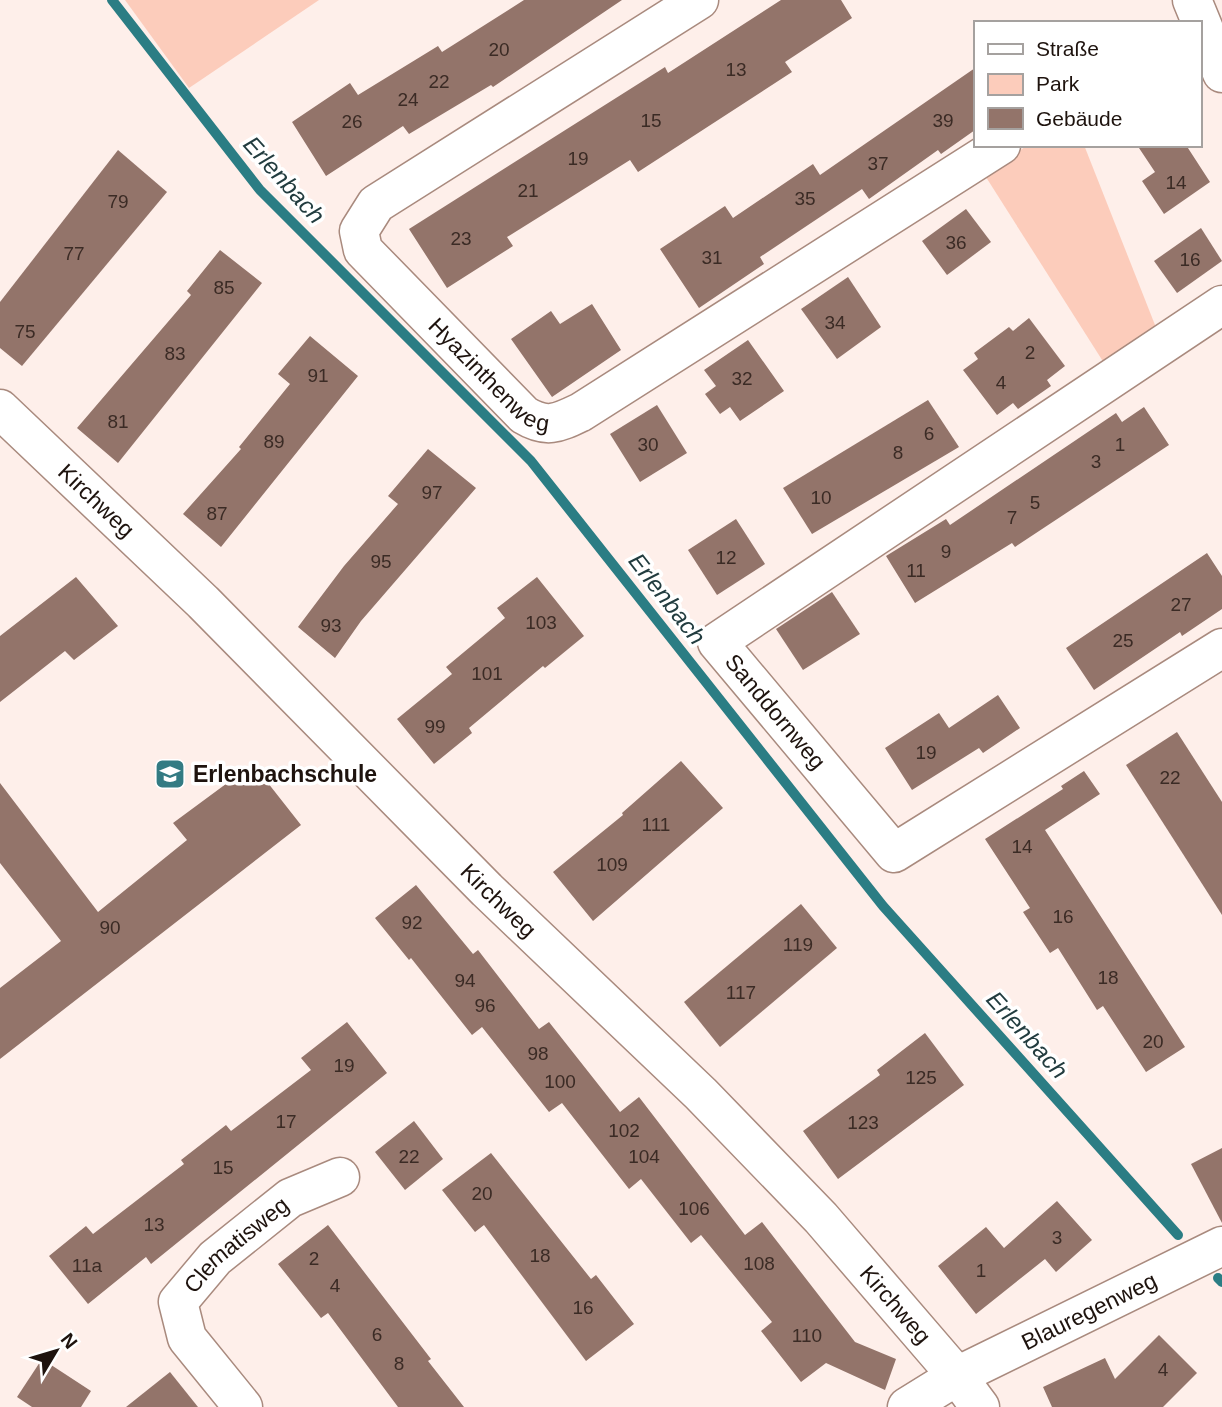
<svg xmlns="http://www.w3.org/2000/svg" width="1222" height="1407" font-family="Helvetica,sans-serif">
  <rect width="100%" height="100%" fill="#feefea"/>
  <g fill="#fcccbb">
    <polygon points="125,0 319,0 189,88"/>
    <polygon points="1028,145 1084,145 1157,330 1104,363 984,174"/>
  </g>
  <g fill="none" stroke-linecap="round" stroke-linejoin="round">
    <g stroke="#2b7d84" stroke-width="10">
      <polyline points="112,0 260,190 531,461 883,906 1178,1235"/>
      <polyline points="1218,1278 1222,1282"/>
    </g>
  </g>
  <g fill="#93746a">
    <polygon points="524,0 622,0 493,87 491,85 409,134 403,126 326,176 292,122 350,83 358,95 438,46 442,52"/>
    <polygon points="781,0 841,0 852,18 785,62 792,72 638,172 630,160 568,199 507,237 513,246 447,288 409,229 665,67 668,73"/>
    <polygon points="975,68 975,130 941,154 938,150 869,199 862,189 760,257 764,264 699,308 660,249 725,206 733,218 813,164 820,175"/>
    <polygon points="1137,145 1186,145 1210,182 1164,214 1142,181 1155,172"/>
    <polygon points="118,150 167,192 22,366 0,348 0,302"/>
    <polygon points="966,209 991,242 947,275 922,241"/>
    <polygon points="1201,228 1222,261 1177,293 1154,261"/>
    <polygon points="220,250 262,283 118,463 77,428 191,295 187,291"/>
    <polygon points="848,277 881,327 837,359 801,309"/>
    <polygon points="592,304 621,350 552,397 511,339 551,311 560,324"/>
    <polygon points="1029,318 1065,366 1047,380 1051,386 1018,409 1013,403 997,415 963,370 978,359 974,353 1009,327 1013,331"/>
    <polygon points="310,336 358,376 221,547 183,514 241,449 239,447 290,384 278,374"/>
    <polygon points="748,340 784,391 740,421 730,407 720,414 705,394 716,386 704,370"/>
    <polygon points="928,400 959,447 812,534 783,488"/>
    <polygon points="657,405 687,453 640,482 610,434"/>
    <polygon points="1144,407 1169,445 1015,547 1012,543 915,603 886,556 946,519 950,525 1116,413 1122,422"/>
    <polygon points="428,449 476,488 361,621 335,658 298,627 344,566 398,504 388,496"/>
    <polygon points="736,519 765,564 717,595 688,550"/>
    <polygon points="1207,553 1222,576 1222,609 1182,636 1180,632 1094,690 1066,648"/>
    <polygon points="76,577 118,626 74,660 65,651 0,702 0,636"/>
    <polygon points="537,577 584,636 545,668 543,666 469,728 472,733 434,764 397,719 452,674 446,667 505,618 497,608"/>
    <polygon points="832,592 860,634 803,670 776,629"/>
    <polygon points="998,695 1020,728 983,753 979,748 912,790 885,748 939,713 949,728"/>
    <polygon points="1177,732 1222,802 1222,915 1126,765"/>
    <polygon points="681,761 723,808 593,921 553,872 623,815 622,813"/>
    <polygon points="253,764 301,825 0,1059 0,988 61,941 0,863 0,783 98,912 187,840 173,823"/>
    <polygon points="1084,771 1100,794 1045,830 1185,1047 1146,1072 1103,1006 1097,1010 1058,948 1050,953 1023,912 1030,908 985,839 1063,789 1061,786"/>
    <polygon points="416,885 473,954 478,950 539,1029 549,1022 620,1112 639,1097 745,1235 762,1222 855,1342 896,1359 885,1390 826,1363 801,1382 761,1331 772,1322 701,1235 691,1243 641,1179 629,1189 562,1103 549,1112 482,1027 472,1035 411,958 409,960 375,918"/>
    <polygon points="801,904 837,948 720,1047 684,1002"/>
    <polygon points="347,1022 387,1073 151,1264 146,1257 88,1304 49,1256 86,1226 93,1234 184,1164 181,1160 226,1125 231,1131 311,1070 301,1058"/>
    <polygon points="925,1033 964,1085 838,1179 803,1131 880,1075 877,1070"/>
    <polygon points="414,1121 443,1159 405,1190 375,1152"/>
    <polygon points="1222,1148 1222,1223 1191,1164"/>
    <polygon points="491,1153 591,1279 596,1275 634,1324 586,1361 484,1225 475,1232 442,1190"/>
    <polygon points="1057,1201 1092,1240 1056,1272 1045,1259 976,1314 938,1266 986,1227 1004,1248"/>
    <polygon points="328,1225 431,1359 428,1361 464,1407 398,1407 328,1313 321,1318 278,1264"/>
    <polygon points="1159,1335 1197,1373 1163,1407 1052,1407 1043,1387 1105,1358 1115,1379"/>
    <polygon points="42,1359 91,1391 81,1407 32,1407 17,1397"/>
    <polygon points="170,1372 198,1407 126,1407"/>
  </g>
  <g fill="none" stroke-linecap="round" stroke-linejoin="round">
    <g stroke="#a98a7e" stroke-width="41">
      <g id="minor">
        <path id="s1" d="M699 0 376 204 359 231 363 250 524 415C547 429 558 423 581 412L1001 145"/>
        <polyline points="1192,0 1222,73"/>
        <path id="s2" d="M1222 305 717 642 894 853 1222 648"/>
        <path id="s3" d="M0 409 203 602 487 890 701 1094 821 1218 957 1376 980 1407"/>
        <path id="s4" d="M243 1407 187 1338 178 1302 215 1258 290 1198 340 1177"/>
        <path id="s5" d="M907 1407 957 1376 1222 1246"/>
      </g>
    </g>
    <use href="#minor" stroke="#fff" stroke-width="38"/>
  </g>
  <defs>
    <g id="school-square" transform="scale(1.575)"><rect x="-9" y="-9" width="18" height="18" rx="4" fill="#337b83" stroke="#fff"/><path d="M0-5L7-2L0 1L-7-2ZM-4 1L0 2.5L4 1V4Q0 6-4 4Z" fill="#fff"/></g>
  </defs>
  <g fill-rule="evenodd">
    <use href="#school-square" x="170" y="774"/>
  </g>
  <g text-anchor="middle" stroke-width="7" stroke-linejoin="round" paint-order="stroke">
    <g font-size="19" fill="#3b2b25">
      <text x="499" y="56">20</text>
      <text x="736" y="76">13</text>
      <text x="439" y="88">22</text>
      <text x="408" y="106">24</text>
      <text x="651" y="127">15</text>
      <text x="943" y="127">39</text>
      <text x="352" y="128">26</text>
      <text x="578" y="165">19</text>
      <text x="878" y="170">37</text>
      <text x="1176" y="189">14</text>
      <text x="528" y="197">21</text>
      <text x="805" y="205">35</text>
      <text x="118" y="208">79</text>
      <text x="461" y="245">23</text>
      <text x="956" y="249">36</text>
      <text x="74" y="260">77</text>
      <text x="712" y="264">31</text>
      <text x="1190" y="266">16</text>
      <text x="224" y="294">85</text>
      <text x="835" y="329">34</text>
      <text x="25" y="338">75</text>
      <text x="1030" y="359">2</text>
      <text x="175" y="360">83</text>
      <text x="318" y="382">91</text>
      <text x="742" y="385">32</text>
      <text x="1001" y="389">4</text>
      <text x="118" y="428">81</text>
      <text x="929" y="440">6</text>
      <text x="274" y="448">89</text>
      <text x="648" y="451">30</text>
      <text x="1120" y="451">1</text>
      <text x="898" y="459">8</text>
      <text x="1096" y="468">3</text>
      <text x="432" y="499">97</text>
      <text x="821" y="504">10</text>
      <text x="1035" y="509">5</text>
      <text x="217" y="520">87</text>
      <text x="1012" y="524">7</text>
      <text x="946" y="558">9</text>
      <text x="726" y="564">12</text>
      <text x="381" y="568">95</text>
      <text x="916" y="577">11</text>
      <text x="1181" y="611">27</text>
      <text x="541" y="629">103</text>
      <text x="331" y="632">93</text>
      <text x="1123" y="647">25</text>
      <text x="487" y="680">101</text>
      <text x="435" y="733">99</text>
      <text x="926" y="759">19</text>
      <text x="1170" y="784">22</text>
      <text x="656" y="831">111</text>
      <text x="1022" y="853">14</text>
      <text x="612" y="871">109</text>
      <text x="1063" y="923">16</text>
      <text x="412" y="929">92</text>
      <text x="110" y="934">90</text>
      <text x="798" y="951">119</text>
      <text x="1108" y="984">18</text>
      <text x="465" y="987">94</text>
      <text x="741" y="999">117</text>
      <text x="485" y="1012">96</text>
      <text x="1153" y="1048">20</text>
      <text x="538" y="1060">98</text>
      <text x="344" y="1072">19</text>
      <text x="921" y="1084">125</text>
      <text x="560" y="1088">100</text>
      <text x="286" y="1128">17</text>
      <text x="863" y="1129">123</text>
      <text x="624" y="1137">102</text>
      <text x="409" y="1163">22</text>
      <text x="644" y="1163">104</text>
      <text x="223" y="1174">15</text>
      <text x="482" y="1200">20</text>
      <text x="694" y="1215">106</text>
      <text x="154" y="1231">13</text>
      <text x="1057" y="1244">3</text>
      <text x="540" y="1262">18</text>
      <text x="314" y="1265">2</text>
      <text x="759" y="1270">108</text>
      <text x="87" y="1272">11a</text>
      <text x="981" y="1277">1</text>
      <text x="335" y="1292">4</text>
      <text x="583" y="1314">16</text>
      <text x="377" y="1341">6</text>
      <text x="807" y="1342">110</text>
      <text x="399" y="1370">8</text>
      <text x="1163" y="1376">4</text>
    </g>
    <g font-size="23" fill="#1e130e" stroke="#fff">
      <text dy="8" stroke="none"><textPath href="#s1" startOffset="612">Hyazinthenweg</textPath></text>
      <text dy="8" stroke="none"><textPath href="#s3" startOffset="133">Kirchweg</textPath></text>
      <text dy="8" stroke="none"><textPath href="#s2" startOffset="698">Sanddornweg</textPath></text>
      <text dy="8" stroke="none"><textPath href="#s3" startOffset="700">Kirchweg</textPath></text>
      <text dy="8" stroke="none"><textPath href="#s4" startOffset="208">Clematisweg</textPath></text>
      <text dy="8" stroke="none"><textPath href="#s3" startOffset="1267">Kirchweg</textPath></text>
      <text dy="8" stroke="none"><textPath href="#s5" startOffset="206">Blauregenweg</textPath></text>
    </g>
    <g font-size="23" font-weight="bold" fill="#1e130e" stroke="#fff" text-anchor="start">
      <text x="193" y="782">Erlenbachschule</text>
    </g>
    <g font-size="24" font-style="italic" fill="#223c3f" stroke="#fff">
      <text transform="translate(284 180) rotate(48)" y="8">Erlenbach</text>
      <text transform="translate(667 599) rotate(52)" y="8">Erlenbach</text>
      <text transform="translate(1027 1035) rotate(48)" y="8">Erlenbach</text>
    </g>
  </g>
  <rect x="974" y="21" width="228" height="126" fill="#ffffff" stroke="#a5a19f" stroke-width="2"/>
  <rect x="988" y="44" width="35" height="10" fill="#ffffff" stroke="#a5a19f" stroke-width="2"/>
  <text x="1036" y="56" font-size="21" fill="#1e130e">Straße</text>
  <rect x="988" y="74" width="35" height="21" fill="#fcccbb" stroke="#a5a19f" stroke-width="2"/>
  <text x="1036" y="91" font-size="21" fill="#1e130e">Park</text>
  <rect x="988" y="108" width="35" height="21" fill="#93746a" stroke="#a5a19f" stroke-width="2"/>
  <text x="1036" y="126" font-size="21" fill="#1e130e">Gebäude</text>
  <g transform="translate(56 1351) rotate(52)" stroke="#ffffff" stroke-width="5" paint-order="stroke">
  <path d="M0-5L12 26L0 18L-12 26Z" fill="#1e130e"/>
  <text y="-10" font-size="19" font-weight="bold" text-anchor="middle" fill="#1e130e">N</text>
  </g>
</svg>
